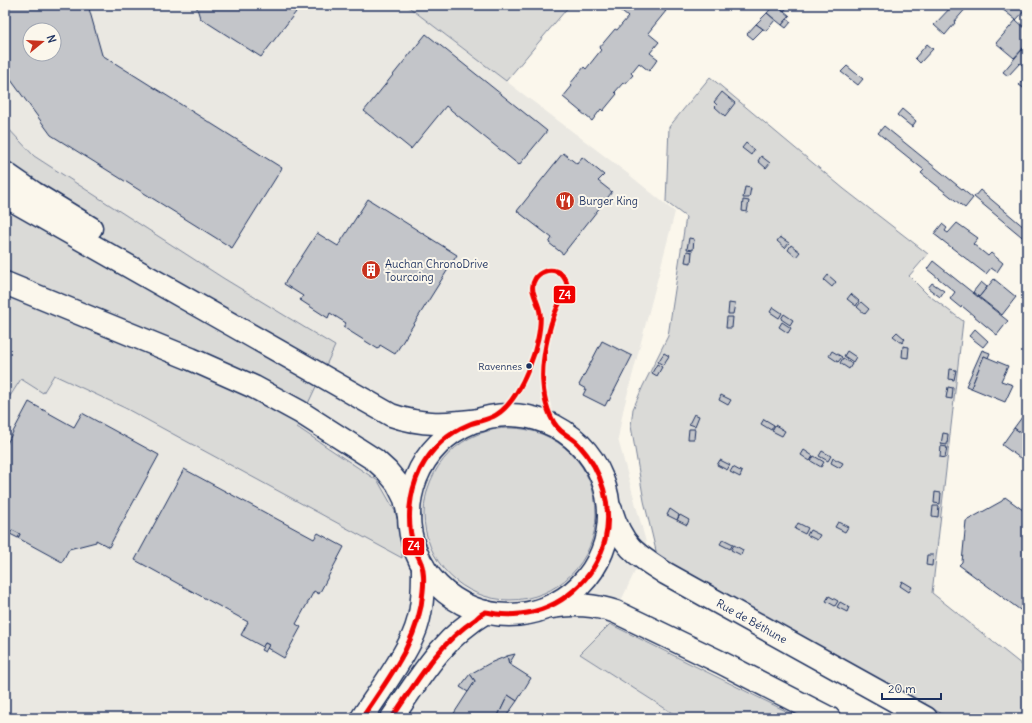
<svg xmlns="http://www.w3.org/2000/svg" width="1032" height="723" font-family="Delius,sans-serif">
  <rect width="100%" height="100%" fill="#fbf7ec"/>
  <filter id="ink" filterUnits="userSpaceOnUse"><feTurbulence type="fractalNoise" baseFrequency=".025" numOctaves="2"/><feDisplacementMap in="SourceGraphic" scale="8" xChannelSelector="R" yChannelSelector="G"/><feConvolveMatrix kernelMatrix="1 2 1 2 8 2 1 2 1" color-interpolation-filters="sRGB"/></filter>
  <g filter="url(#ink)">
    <path fill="#eae8e2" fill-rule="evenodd" d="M5 5H406L627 173 675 212 623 411 618 439 647 546 610 624 580 654 680 718H5V404L21 379 43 393 54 375 125 408 402 558V537L378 481 297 427 335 346 223 278 34 156 5 125ZM30 30H54V54H30Z"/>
    <g fill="#dadad7" stroke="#7a849a">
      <polygon points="406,5 570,5 506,81"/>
      <polygon points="710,77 844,189 928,254 909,276 927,294 963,321 932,593 1027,669 1027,718 950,718 809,643 657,555 644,501 631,426 633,409 643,386 668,336 686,217 666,202 669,127"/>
      <polygon points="5,125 34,156 223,278 335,346 297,427 378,481 395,511 402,537 402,558 125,408 54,375 43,393 21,379 5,404"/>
      <circle cx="510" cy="514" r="86"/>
      <polygon points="610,624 800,718 680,718 580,654"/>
    </g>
    <g fill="#c3c5c9" stroke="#1b2f5e" fill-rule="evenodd">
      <path d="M5 5H88L102 55 282 168 232 248 51 135 11 80 5 59ZM30 30H54V54H30Z"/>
      <polygon points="196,5 294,5 296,12 261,57 200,18"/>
      <polygon points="620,5 668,5 664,10 666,11 648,33 659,42 650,53 658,59 649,71 639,63 631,73 633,75 625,84 623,83 615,92 617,94 603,111 601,109 592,121 563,97 572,86 570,84 584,67 586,69 601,50 599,48 615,29 617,30 628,17 617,8"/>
      <polygon points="774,5 777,5 790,16 782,25 767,13"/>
      <polygon points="777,5 789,5 784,11"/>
      <polygon points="953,5 971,5 969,7 968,6 954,22 955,23 945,35 934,25"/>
      <polygon points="997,5 1027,5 1027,8 1016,20"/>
      <polygon points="767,13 775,20 766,31 756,24"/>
      <polygon points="787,19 791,22 786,28 782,25"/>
      <polygon points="1016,20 1027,30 1027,44 1014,58 996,43"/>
      <polygon points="756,24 763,29 753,39 747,34"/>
      <polygon points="426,34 547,131 519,165 446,106 411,149 364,111"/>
      <polygon points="927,44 933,49 920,63 915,58"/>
      <polygon points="1027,44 1027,69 1020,63 1008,76 1003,72"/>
      <polygon points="847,66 863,79 858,85 841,72"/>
      <polygon points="1027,76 1027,87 1025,89 1019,85"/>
      <polygon points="722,92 735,103 725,116 715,107 717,105 714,102"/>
      <polygon points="902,109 916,121 912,127 897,115"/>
      <polygon points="884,126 973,198 965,208 921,173 924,170 878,133"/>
      <polygon points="746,143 754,150 751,155 742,148"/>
      <polygon points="563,153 577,164 582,157 604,175 598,181 612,192 563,254 549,243 552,238 517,211"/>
      <polygon points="761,156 770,163 766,168 758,161"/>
      <polygon points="745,187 751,188 749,198 743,198"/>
      <polygon points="980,190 1025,228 1027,226 1027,241 974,197"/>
      <polygon points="368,199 457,255 395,354 380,345 378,349 343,327 346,323 330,313 328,318 300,300 303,296 284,284 317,233 338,246"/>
      <polygon points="743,200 749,201 747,212 742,211"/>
      <polygon points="957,223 978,238 973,244 988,256 991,253 1003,263 997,272 991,268 986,274 934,234 942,224 947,228 945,231 948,233"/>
      <polygon points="780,237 789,243 785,248 777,241"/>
      <polygon points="689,238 694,239 693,250 687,249"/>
      <polygon points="791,245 800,252 796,257 788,250"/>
      <polygon points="687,251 692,252 691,263 685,262"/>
      <polygon points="933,261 1008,321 997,335 962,306 961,308 950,299 955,292 927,269"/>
      <polygon points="828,275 836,282 832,287 824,280"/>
      <polygon points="994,279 1016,297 1002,315 979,297"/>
      <polygon points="981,282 987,287 979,297 973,292"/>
      <polygon points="932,283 944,291 940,297 928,288"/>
      <polygon points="851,294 859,301 856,306 847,299"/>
      <polygon points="861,302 869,309 865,314 857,307"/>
      <polygon points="729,303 735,304 733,314 728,314"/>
      <polygon points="773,307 782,313 779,318 770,312"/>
      <polygon points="784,314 793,320 790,325 781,319"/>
      <polygon points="727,317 733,317 732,328 726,328"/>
      <polygon points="782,322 791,328 788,333 779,327"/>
      <polygon points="975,329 988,341 983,347 969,336"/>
      <polygon points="897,332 905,339 902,343 893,336"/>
      <polygon points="602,341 632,356 609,401 608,400 605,406 583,395 586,389 579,385"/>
      <polygon points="903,346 909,347 908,358 902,357"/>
      <polygon points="982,350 990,353 988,358 984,356 971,388 966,386"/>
      <polygon points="832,351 842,357 838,362 829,356"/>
      <polygon points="847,351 856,357 853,362 844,356"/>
      <polygon points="664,353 669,356 663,365 658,362"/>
      <polygon points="984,356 1008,366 1001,381 1013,385 1005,402 971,388"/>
      <polygon points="843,358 852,364 849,369 840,363"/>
      <polygon points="657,364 662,367 657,376 652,373"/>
      <polygon points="950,369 956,370 954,380 949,379"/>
      <polygon points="948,387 953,388 952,399 946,398"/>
      <polygon points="721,395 731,400 728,405 719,400"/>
      <polygon points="29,402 74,427 82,413 159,455 109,547 96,540 96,542 69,549 62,562 18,538 20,534 12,530 10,534 5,531 5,447"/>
      <polygon points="1025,413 1027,415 1027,437 1014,428"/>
      <polygon points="694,414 699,416 695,426 689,424"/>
      <polygon points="764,419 774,425 771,430 761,424"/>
      <polygon points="775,425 785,431 782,436 772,431"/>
      <polygon points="1014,428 1027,437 1027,448 1020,458 1002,445"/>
      <polygon points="689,429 695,429 694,439 688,439"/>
      <polygon points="943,433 948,434 947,445 941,444"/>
      <polygon points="941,446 947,447 945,458 940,457"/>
      <polygon points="804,450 813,456 810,461 801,455"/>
      <polygon points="822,451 831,456 828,461 819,456"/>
      <polygon points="814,456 824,462 821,467 811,461"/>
      <polygon points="833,458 843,463 840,468 831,463"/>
      <polygon points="720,460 730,465 727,470 717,465"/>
      <polygon points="733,467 742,472 740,477 730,472"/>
      <polygon points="184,469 314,539 318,533 344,547 319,594 314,591 306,606 296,624 301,627 284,658 267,648 269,645 265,643 263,647 241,635 248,622 135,560"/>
      <polygon points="935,492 941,493 940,504 934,503"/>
      <polygon points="1005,497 1027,513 1027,615 959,565 962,562 966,521 1002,501"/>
      <polygon points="933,506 939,506 938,517 932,516"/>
      <polygon points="670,509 679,515 677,520 667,515"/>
      <polygon points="680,515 689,520 687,525 677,520"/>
      <polygon points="838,522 848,527 845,532 835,527"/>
      <polygon points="798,523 808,528 805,534 795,529"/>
      <polygon points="12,530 20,534 18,538 10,534"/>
      <polygon points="810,530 820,535 817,540 807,535"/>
      <polygon points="723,539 733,544 730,549 720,544"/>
      <polygon points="734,545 743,550 741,555 731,550"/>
      <polygon points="927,555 933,555 932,566 926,565"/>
      <polygon points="902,581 912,587 909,592 900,586"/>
      <polygon points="829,596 838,601 835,606 826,601"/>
      <polygon points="840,602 849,607 847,612 837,607"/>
      <polygon points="265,643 269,645 265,652 261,650"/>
      <polygon points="515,654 509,664 507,656"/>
      <polygon points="507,656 509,664 531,678 517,701 508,695 497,718 451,718 475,681 470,674 490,663"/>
      <polygon points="470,674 475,681 468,692 460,687"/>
      <polygon points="508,695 517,701 505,718 497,718"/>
    </g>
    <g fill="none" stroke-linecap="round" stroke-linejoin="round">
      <g stroke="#1b2f5e" stroke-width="25">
        <g id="tertiary">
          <path d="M362 718C378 693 401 663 413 636 423 614 423 590 423 566"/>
          <path d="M392 718C420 677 442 638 486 612"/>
        </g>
      </g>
      <g stroke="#1b2f5e" stroke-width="25">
        <g id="primary">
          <circle cx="509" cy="515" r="100"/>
          <path id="s1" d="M611 510C622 546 635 554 665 573L926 718"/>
          <path d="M552 607C572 603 596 605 616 612L720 662 829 718"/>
        </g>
      </g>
      <g stroke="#1b2f5e" stroke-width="25">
        <g id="motorway">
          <polyline points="5,173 34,193 91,228"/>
          <path d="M5 196 391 415C422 426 448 424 481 420"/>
          <polyline points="5,283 191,359 254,387 300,412 375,460 387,471 397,483 405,499 409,516"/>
        </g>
      </g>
      <use href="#tertiary" stroke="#fbf7ec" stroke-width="22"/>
      <use href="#primary" stroke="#fbf7ec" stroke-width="22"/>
      <use href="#motorway" stroke="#fbf7ec" stroke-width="22"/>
      <g stroke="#fbf7ec" stroke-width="8">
        <path id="bus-1" d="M362 718C388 679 420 639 423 591 424 582 424 571 421 563 419 557 416 553 414 547 406 522 409 493 420 470 431 449 448 433 470 424 478 421 488 420 496 415 521 400 543 341 540 313 539 305 535 299 533 291 529 272 557 261 566 281 570 292 562 297 558 306 548 327 541 362 543 384 544 399 549 421 561 431 567 436 574 439 579 445 602 470 613 507 605 540 595 580 560 610 520 614 512 615 504 615 497 614 496 614 487 612 486 612 482 613 479 616 476 619 439 643 416 682 392 718"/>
      </g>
      <use href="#bus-1" stroke="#f00000" stroke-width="5"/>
    </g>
  </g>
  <defs>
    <g id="restaurant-disc" transform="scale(1)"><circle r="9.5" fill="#c8321e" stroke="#fbf7ec"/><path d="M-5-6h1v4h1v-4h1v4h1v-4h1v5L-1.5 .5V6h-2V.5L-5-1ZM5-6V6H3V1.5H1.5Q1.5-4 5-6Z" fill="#fff"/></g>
    <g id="building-disc" transform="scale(1)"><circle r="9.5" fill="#c8321e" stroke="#fbf7ec"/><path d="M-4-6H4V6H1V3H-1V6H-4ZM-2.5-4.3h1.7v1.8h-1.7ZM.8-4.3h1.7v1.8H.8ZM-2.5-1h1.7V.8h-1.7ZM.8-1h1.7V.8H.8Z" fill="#fff"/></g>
  </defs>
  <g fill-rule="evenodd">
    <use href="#restaurant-disc" x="565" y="201"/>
    <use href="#building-disc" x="371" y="270"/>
  </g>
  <circle fill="#1b2f5e" stroke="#fbf7ec" stroke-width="1.5" cx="529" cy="366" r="3.5"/>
  <g text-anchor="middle" stroke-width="4" stroke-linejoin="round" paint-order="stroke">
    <g font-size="10" fill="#1b2f5e" stroke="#fbf7ec" text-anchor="end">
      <text x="522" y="370">Ravennes</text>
    </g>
    <g font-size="11" fill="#1b2f5e" stroke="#fbf7ec" text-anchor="start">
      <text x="579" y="205">Burger King</text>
      <text x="385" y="268">Auchan ChronoDrive<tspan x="385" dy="13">Tourcoing</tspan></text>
    </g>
    <g font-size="11" fill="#1b2f5e" stroke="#fbf7ec">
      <text dy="4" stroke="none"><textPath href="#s1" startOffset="185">Rue de Béthune</textPath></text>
    </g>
  </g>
  <g stroke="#fbf7ec" stroke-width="1.5">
    <rect x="553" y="285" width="23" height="19" rx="4" fill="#f00000"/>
    <rect x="402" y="537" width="23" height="19" rx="4" fill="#f00000"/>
  </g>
  <g font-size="11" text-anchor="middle" font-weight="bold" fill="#fff">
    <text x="565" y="299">Z4</text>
    <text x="414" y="550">Z4</text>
  </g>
  <rect width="1032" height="723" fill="none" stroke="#fbf7ec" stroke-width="20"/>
  <rect x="10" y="10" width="1012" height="703" fill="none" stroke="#1b2f5e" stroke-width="1.5" filter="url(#ink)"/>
  <g transform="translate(42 42) rotate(72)"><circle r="19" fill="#fbf7ec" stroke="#a1a7b3"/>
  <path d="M0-3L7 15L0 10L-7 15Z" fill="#c8321e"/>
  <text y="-6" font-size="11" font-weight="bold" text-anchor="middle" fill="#1b2f5e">N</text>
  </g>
  <path d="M882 693v6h59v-6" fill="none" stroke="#1b2f5e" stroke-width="2"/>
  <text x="888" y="693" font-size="12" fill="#1b2f5e" stroke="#fbf7ec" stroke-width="3" paint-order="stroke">20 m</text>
</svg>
